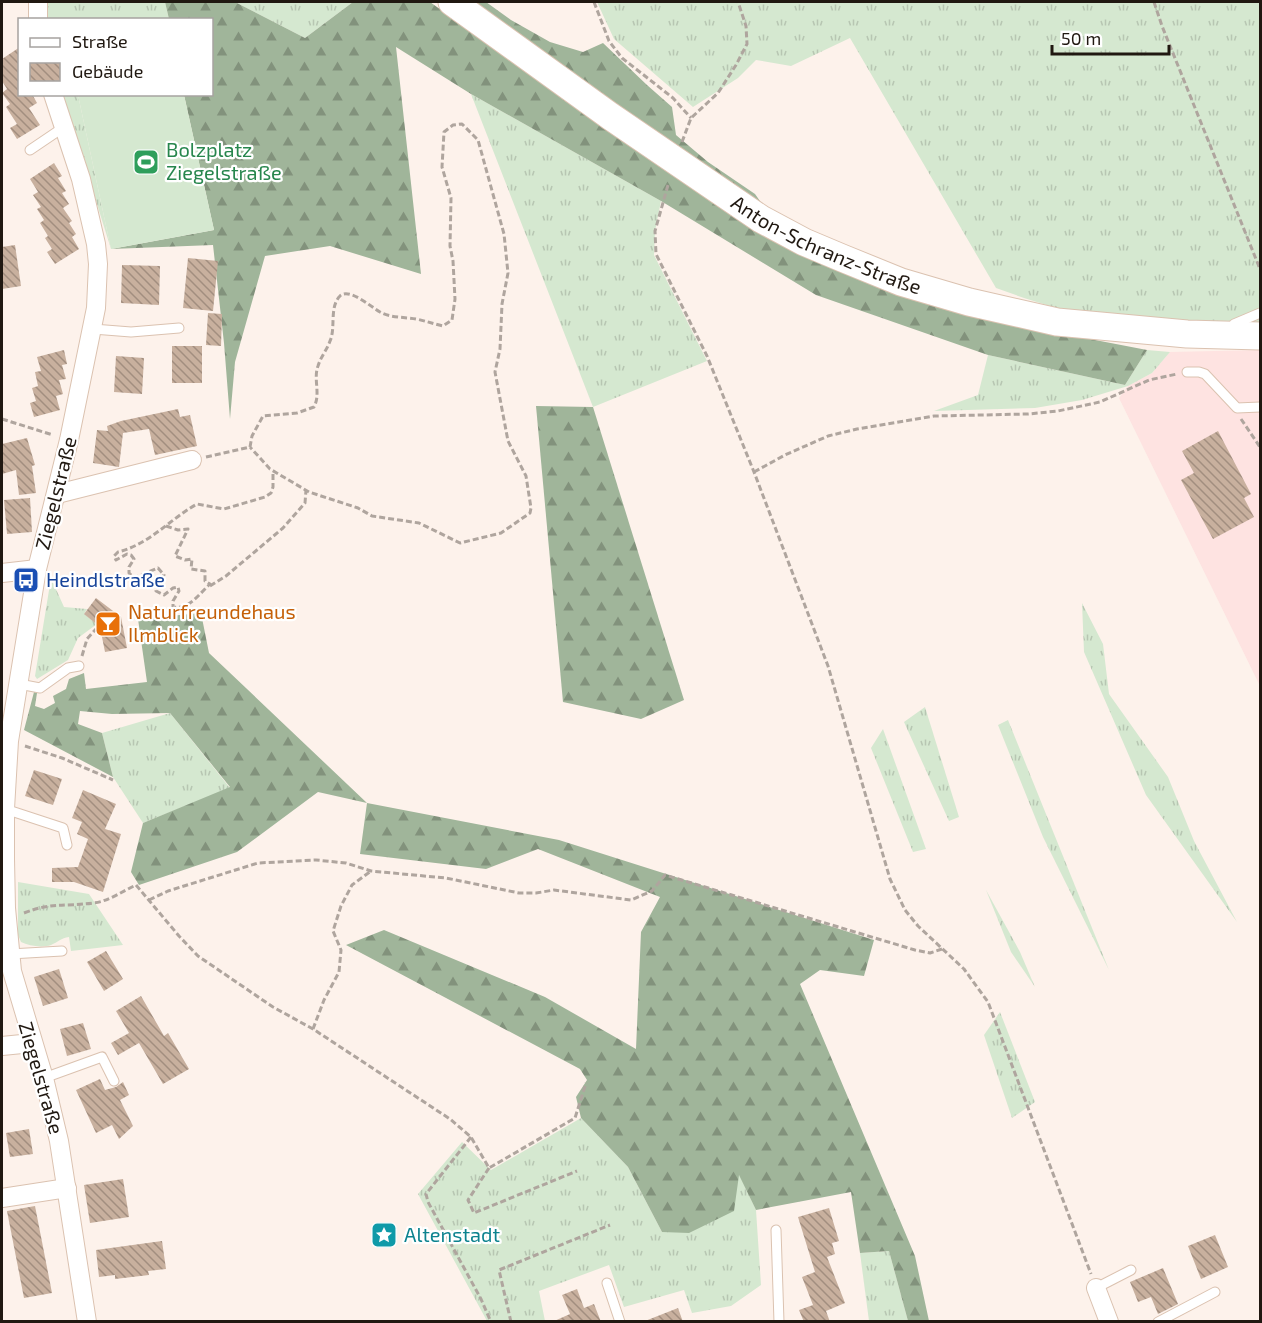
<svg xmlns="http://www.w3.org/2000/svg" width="1262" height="1323" font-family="'Exo 2',sans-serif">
  <defs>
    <pattern id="grass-tufts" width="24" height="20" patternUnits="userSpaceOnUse" patternTransform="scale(1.5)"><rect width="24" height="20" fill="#d5e8d0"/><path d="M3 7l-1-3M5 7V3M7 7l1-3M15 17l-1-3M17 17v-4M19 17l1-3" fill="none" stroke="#b7c6b2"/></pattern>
    <pattern id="forest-firs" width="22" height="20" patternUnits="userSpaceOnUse" patternTransform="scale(1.5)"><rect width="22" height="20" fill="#a0b59a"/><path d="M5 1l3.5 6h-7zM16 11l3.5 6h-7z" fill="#82927c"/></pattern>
    <pattern id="building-back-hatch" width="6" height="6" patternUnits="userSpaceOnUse" patternTransform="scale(1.5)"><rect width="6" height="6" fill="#c8b09e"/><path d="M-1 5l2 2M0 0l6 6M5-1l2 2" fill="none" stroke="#a28e7f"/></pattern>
  </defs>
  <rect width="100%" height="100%" fill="#fdf2eb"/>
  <polygon fill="#fee3e1" points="1260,350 1260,686 1119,398 1128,386 1152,373 1170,352"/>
  <g fill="url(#grass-tufts)">
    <polygon points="47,2 165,2 169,19 47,19"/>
    <polygon points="235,2 353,2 305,38"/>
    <polygon points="597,2 1260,2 1260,324 1203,325 1082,316 1024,298 996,288 850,38 791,66 756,60 738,78 693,107 614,39"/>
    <polygon points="471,94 661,201 655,231 654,255 707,361 593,407"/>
    <polygon points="63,95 78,95 111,249"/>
    <polygon points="1147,350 1170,352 1152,373 1128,386 1082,400 1035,408 934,411 978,395 988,355 1125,385"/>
    <polygon points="51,578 64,607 87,609 84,614 97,624 78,638 68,660 37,679 35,676"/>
    <polygon points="1082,603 1103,644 1109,694 1168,777 1194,841 1237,922 1146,795 1084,652"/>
    <polygon points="925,707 959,817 949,821 904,722"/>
    <polygon points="170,713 230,788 143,823 113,777 102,733"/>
    <polygon points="1008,720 1109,970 1043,837 998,725"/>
    <polygon points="883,729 926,849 913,852 871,748"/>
    <path d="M18 882 89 894 123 945 71 951 69 937C61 938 58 942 51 945 42 948 29 946 21 942L18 935Z"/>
    <polygon points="986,890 1020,952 1035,987 1011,952"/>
    <polygon points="1000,1012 1035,1102 1012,1118 984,1035"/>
    <polygon points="581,1118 628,1167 662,1232 739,1174 756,1210 761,1285 731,1306 692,1313 684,1290 624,1307 609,1265 539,1291 545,1321 487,1321 418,1194 462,1142 491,1170"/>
    <polygon points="889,1251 908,1321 869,1321 860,1253"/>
  </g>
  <g fill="url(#forest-firs)">
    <polygon points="165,2 235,2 305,38 353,2 430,2 610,132 992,320 1147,350 1125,385 988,355 816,295 661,201 471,94 396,47 421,274 330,246 265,256 235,362 230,419 224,343 213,245 111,249 214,230 184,95 212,94 212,20 169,19"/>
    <polygon points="450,2 486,2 511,20 550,42 583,52 603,43 647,85 672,107 676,135 708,162 755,194 767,211"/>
    <polygon points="536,406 593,407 684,700 641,719 563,702"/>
    <polygon points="201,613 209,653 367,803 559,840 874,940 864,976 820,970 800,984 915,1256 929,1321 908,1321 889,1251 860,1253 851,1192 756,1210 739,1175 734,1211 689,1233 662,1232 628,1167 581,1118 576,1097 587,1080 580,1069 346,945 384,930 545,997 636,1049 641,932 660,897 538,849 486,869 360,854 367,803 318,792 237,852 139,885 131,872 143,823 230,787 170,713 112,714 80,711 78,724 102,733 113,777 24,730 34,692 37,693 35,706 44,709 55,703 53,696 66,689 69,679 84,673 86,689 147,682 138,619"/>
  </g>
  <polygon fill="#d5e8d0" points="78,95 184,95 214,230 111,249"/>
  <g fill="url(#building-back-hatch)">
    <polygon points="20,47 20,94 32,94 37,103 29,108 40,125 17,139 10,128 17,124 6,107 10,104 2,93 7,89 2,81 2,59"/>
    <polygon points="54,163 62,176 58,178 66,191 62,193 69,204 63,208 72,221 69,223 76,234 72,237 79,249 55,264 47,252 52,249 45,238 48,236 40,223 44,220 37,209 41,207 33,195 38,192 30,179"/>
    <polygon points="15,245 21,286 2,289 2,247"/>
    <polygon points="188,258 218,261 213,311 183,308"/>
    <polygon points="122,265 160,266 159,305 121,303"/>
    <polygon points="208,313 222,314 221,346 206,345"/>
    <rect x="172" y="346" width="30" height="37"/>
    <polygon points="64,350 67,364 62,365 66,379 59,380 63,394 56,396 60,410 34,417 30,403 36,401 32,388 38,386 35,372 41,371 37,357"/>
    <polygon points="116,356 144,358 142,394 114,392"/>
    <polygon points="178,409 180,417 190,415 197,446 155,455 149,429 123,433 119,467 93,463 97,430 108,431 107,426 121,421"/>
    <polygon points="1218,431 1251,494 1244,498 1254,517 1213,539 1181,480 1194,473 1182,451"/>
    <polygon points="27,438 35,465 32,466 36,493 19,495 16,470 2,474 2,444"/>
    <polygon points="30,498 32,532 7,534 4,500"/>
    <polygon points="96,598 121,617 127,648 105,652 100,627 84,614"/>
    <polygon points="34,770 62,779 53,805 25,796"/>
    <polygon points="83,790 116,804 105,829 121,834 103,892 74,882 52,882 52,868 78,867 88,839 77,834 82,822 72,818"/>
    <polygon points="106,951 123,979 104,991 87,962"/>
    <polygon points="59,969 68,998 43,1006 34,977"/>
    <polygon points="141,996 164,1036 168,1033 189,1069 163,1084 139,1043 118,1055 111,1043 129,1033 116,1011"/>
    <polygon points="83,1023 91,1049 67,1056 60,1029"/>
    <polygon points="100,1079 105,1090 116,1087 123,1082 129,1095 120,1100 133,1126 119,1139 112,1125 96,1133 76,1090"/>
    <polygon points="29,1129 33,1154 10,1157 6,1133"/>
    <polygon points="123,1179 129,1217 90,1223 84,1185"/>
    <polygon points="35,1206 52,1293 24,1298 7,1211"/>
    <polygon points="829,1208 839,1241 832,1243 835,1254 827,1257 845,1303 826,1311 830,1322 804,1322 799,1310 813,1305 802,1277 815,1272 798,1217"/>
    <polygon points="1215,1235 1228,1267 1201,1279 1188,1246"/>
    <polygon points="162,1241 166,1269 148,1271 149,1275 115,1279 115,1275 99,1277 96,1250"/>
    <polygon points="1163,1268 1178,1304 1158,1314 1151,1297 1138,1302 1130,1282"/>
    <polygon points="577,1289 584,1308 594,1304 601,1322 552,1322 570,1314 562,1295"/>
    <polygon points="678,1308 683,1322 645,1322 645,1321"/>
  </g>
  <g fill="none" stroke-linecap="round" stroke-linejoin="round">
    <g stroke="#dbc2b0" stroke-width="11">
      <g id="lane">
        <polyline points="30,150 64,127"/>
        <polyline points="1233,327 1234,324 1260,313"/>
        <polyline points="93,329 131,332 179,328"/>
        <polyline points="1187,372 1199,372 1205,374 1237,408 1260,407"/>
        <polyline points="19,684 40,688 68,668 79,666"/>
        <polyline points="5,809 63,828 67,845"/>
        <polyline points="10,954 62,951"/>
        <polyline points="44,1078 102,1057 114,1081"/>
        <polyline points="776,1230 779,1322"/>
        <polyline points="607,1283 620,1322"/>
        <polyline points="1096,1288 1131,1270"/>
        <polyline points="1158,1322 1215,1292"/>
      </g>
    </g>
    <g stroke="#dbc2b0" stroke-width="20">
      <g id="street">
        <polyline points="38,20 38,2"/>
        <polyline points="53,94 81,179 96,244 98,264 96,308 69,440 37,569 9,741 5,809 5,859 6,908 12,971 44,1078 59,1141 87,1322"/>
        <polyline points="57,494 192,460"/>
        <polyline points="2,573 37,569"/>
        <polyline points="2,1046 32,1043"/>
        <polyline points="2,1198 67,1188"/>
        <polyline points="1096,1288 1109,1322"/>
      </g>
    </g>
    <g stroke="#dbc2b0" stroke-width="29">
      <g id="secondary">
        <path id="s1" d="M452 2 610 116 761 219 804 242 842 258 901 282 969 302 1057 322 1187 334 1260 336"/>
      </g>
    </g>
    <g stroke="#afa59e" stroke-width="3" stroke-dasharray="6 3" stroke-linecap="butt">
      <polyline points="594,2 609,41 622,58 673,98 691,118"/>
      <polyline points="1154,2 1162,26 1260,269"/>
      <polyline points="682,142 691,118 718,93 736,65 747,44 746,26 738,2"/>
      <polyline points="668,185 655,231 656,254 707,356 754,472 828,666 890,879 905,910 918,926 964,969 988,1002 1091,1274"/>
      <polyline points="2,419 53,435"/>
      <polyline points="1241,419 1260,447"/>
      <path d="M206 457 250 447 252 436 263 416 297 413 314 407C321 394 313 379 318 366 321 356 327 350 330 341 336 328 329 307 340 296 349 287 371 307 380 312 390 318 405 317 416 319 426 321 434 324 443 326L452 320 455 299 453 261 450 246 451 198 442 167 444 132 453 125 462 124 478 140 504 234 508 273 502 304 500 349 495 372 508 441 526 476 531 508 530 513 501 533 460 543 419 523 372 516 358 508 309 492 270 469 250 447"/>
      <polyline points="754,472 785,455 828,436 857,429 934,416 1028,414 1058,411 1100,402 1149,380 1177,374"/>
      <path d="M166 526 178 530 188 529 175 556 185 560 192 559 191 569 205 571V581L210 584C199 594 189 610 173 607V601L179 591 178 587 173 588 164 595 156 591 159 580 164 575 158 568 134 578 129 573V567L134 559 131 555 127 554 116 560 114 556 118 552C150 544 170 519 197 504L224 509 265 497 271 493 273 487V472"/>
      <polyline points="210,586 226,576 283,528 305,503 306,490"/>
      <polyline points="82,656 87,639 96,629"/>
      <polyline points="25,746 62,758 113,780"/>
      <polyline points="149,900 168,891 258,863 316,860 346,863 371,871 446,878 519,893 536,893 554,890 631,900 652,891 665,875 915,950 930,953 942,949"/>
      <path d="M24 913C52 902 64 907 93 903 107 902 123 891 136 885L179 936 198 956 273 1007 313 1029 450 1119 471 1137 489 1168 575 1118 586 1083"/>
      <polyline points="313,1029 324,1000 339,972 341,950 333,931 341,906 352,885 371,871"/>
      <polyline points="471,1137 426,1194 428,1202 481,1299 491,1322"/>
      <polyline points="489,1168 468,1200 474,1213 577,1171"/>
      <polyline points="511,1322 499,1270 610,1225"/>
    </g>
    <use href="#lane" stroke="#fff" stroke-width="9"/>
    <use href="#street" stroke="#fff" stroke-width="18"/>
    <use href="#secondary" stroke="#fff" stroke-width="27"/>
  </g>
  <defs>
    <g id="stadium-square" transform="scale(1.35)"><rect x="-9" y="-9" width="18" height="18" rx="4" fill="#2e9e5b" stroke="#fff"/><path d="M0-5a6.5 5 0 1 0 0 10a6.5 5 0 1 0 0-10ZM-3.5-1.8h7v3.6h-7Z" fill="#fff"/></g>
    <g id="bus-square" transform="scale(1.35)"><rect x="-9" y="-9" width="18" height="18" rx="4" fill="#1a4fb4" stroke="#fff"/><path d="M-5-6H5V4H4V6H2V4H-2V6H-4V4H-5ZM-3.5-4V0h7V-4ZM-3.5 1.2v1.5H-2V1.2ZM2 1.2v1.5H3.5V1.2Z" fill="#fff"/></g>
    <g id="bar-square" transform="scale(1.35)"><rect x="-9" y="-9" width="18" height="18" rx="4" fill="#e8710a" stroke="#fff"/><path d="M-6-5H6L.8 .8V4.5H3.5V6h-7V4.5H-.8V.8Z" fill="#fff"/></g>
    <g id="sight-square" transform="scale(1.35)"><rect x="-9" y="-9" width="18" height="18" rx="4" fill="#0f9aa8" stroke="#fff"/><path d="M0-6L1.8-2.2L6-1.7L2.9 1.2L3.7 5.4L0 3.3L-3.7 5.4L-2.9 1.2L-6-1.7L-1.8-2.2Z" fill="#fff"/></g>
  </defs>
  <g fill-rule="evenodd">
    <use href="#stadium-square" x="146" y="162"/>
    <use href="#bus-square" x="26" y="580"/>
    <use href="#bar-square" x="108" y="624"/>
    <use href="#sight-square" x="384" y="1235"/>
  </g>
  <g text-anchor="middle" stroke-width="4.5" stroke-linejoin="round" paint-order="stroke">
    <g font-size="20" fill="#27864d" stroke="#fff" text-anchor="start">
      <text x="166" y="157">Bolzplatz<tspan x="166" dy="23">Ziegelstraße</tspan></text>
    </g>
    <g font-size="20" fill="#201811" stroke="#fff">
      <text dy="7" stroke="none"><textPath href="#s1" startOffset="448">Anton-Schranz-Straße</textPath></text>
      <text transform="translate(56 493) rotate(-76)" y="7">Ziegelstraße</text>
      <text transform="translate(41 1078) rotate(74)" y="7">Ziegelstraße</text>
    </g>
    <g font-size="20" fill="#164399" stroke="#fff" text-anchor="start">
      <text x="46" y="587">Heindlstraße</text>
    </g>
    <g font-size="20" fill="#c56008" stroke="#fff" text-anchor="start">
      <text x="128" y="619">Naturfreundehaus<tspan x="128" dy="23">Ilmblick</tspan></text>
    </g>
    <g font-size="20" fill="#0d838f" stroke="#fff" text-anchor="start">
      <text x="404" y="1242">Altenstadt</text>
    </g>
  </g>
  <rect width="1262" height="1323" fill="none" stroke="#201811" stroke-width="6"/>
  <rect x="18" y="18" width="195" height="78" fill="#ffffff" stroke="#a6a3a0" stroke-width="1.5"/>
  <rect x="30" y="38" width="30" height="9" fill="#ffffff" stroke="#a6a3a0" stroke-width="1.5"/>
  <text x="72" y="48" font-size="18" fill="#201811">Straße</text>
  <rect x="30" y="63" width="30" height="18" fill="url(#building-back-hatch)" stroke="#a6a3a0" stroke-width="1.5"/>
  <text x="72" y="78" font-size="18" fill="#201811">Gebäude</text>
  <path d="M1052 45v9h117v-9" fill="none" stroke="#201811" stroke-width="3"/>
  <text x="1061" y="45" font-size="18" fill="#201811" stroke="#ffffff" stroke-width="4.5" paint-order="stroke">50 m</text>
</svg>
